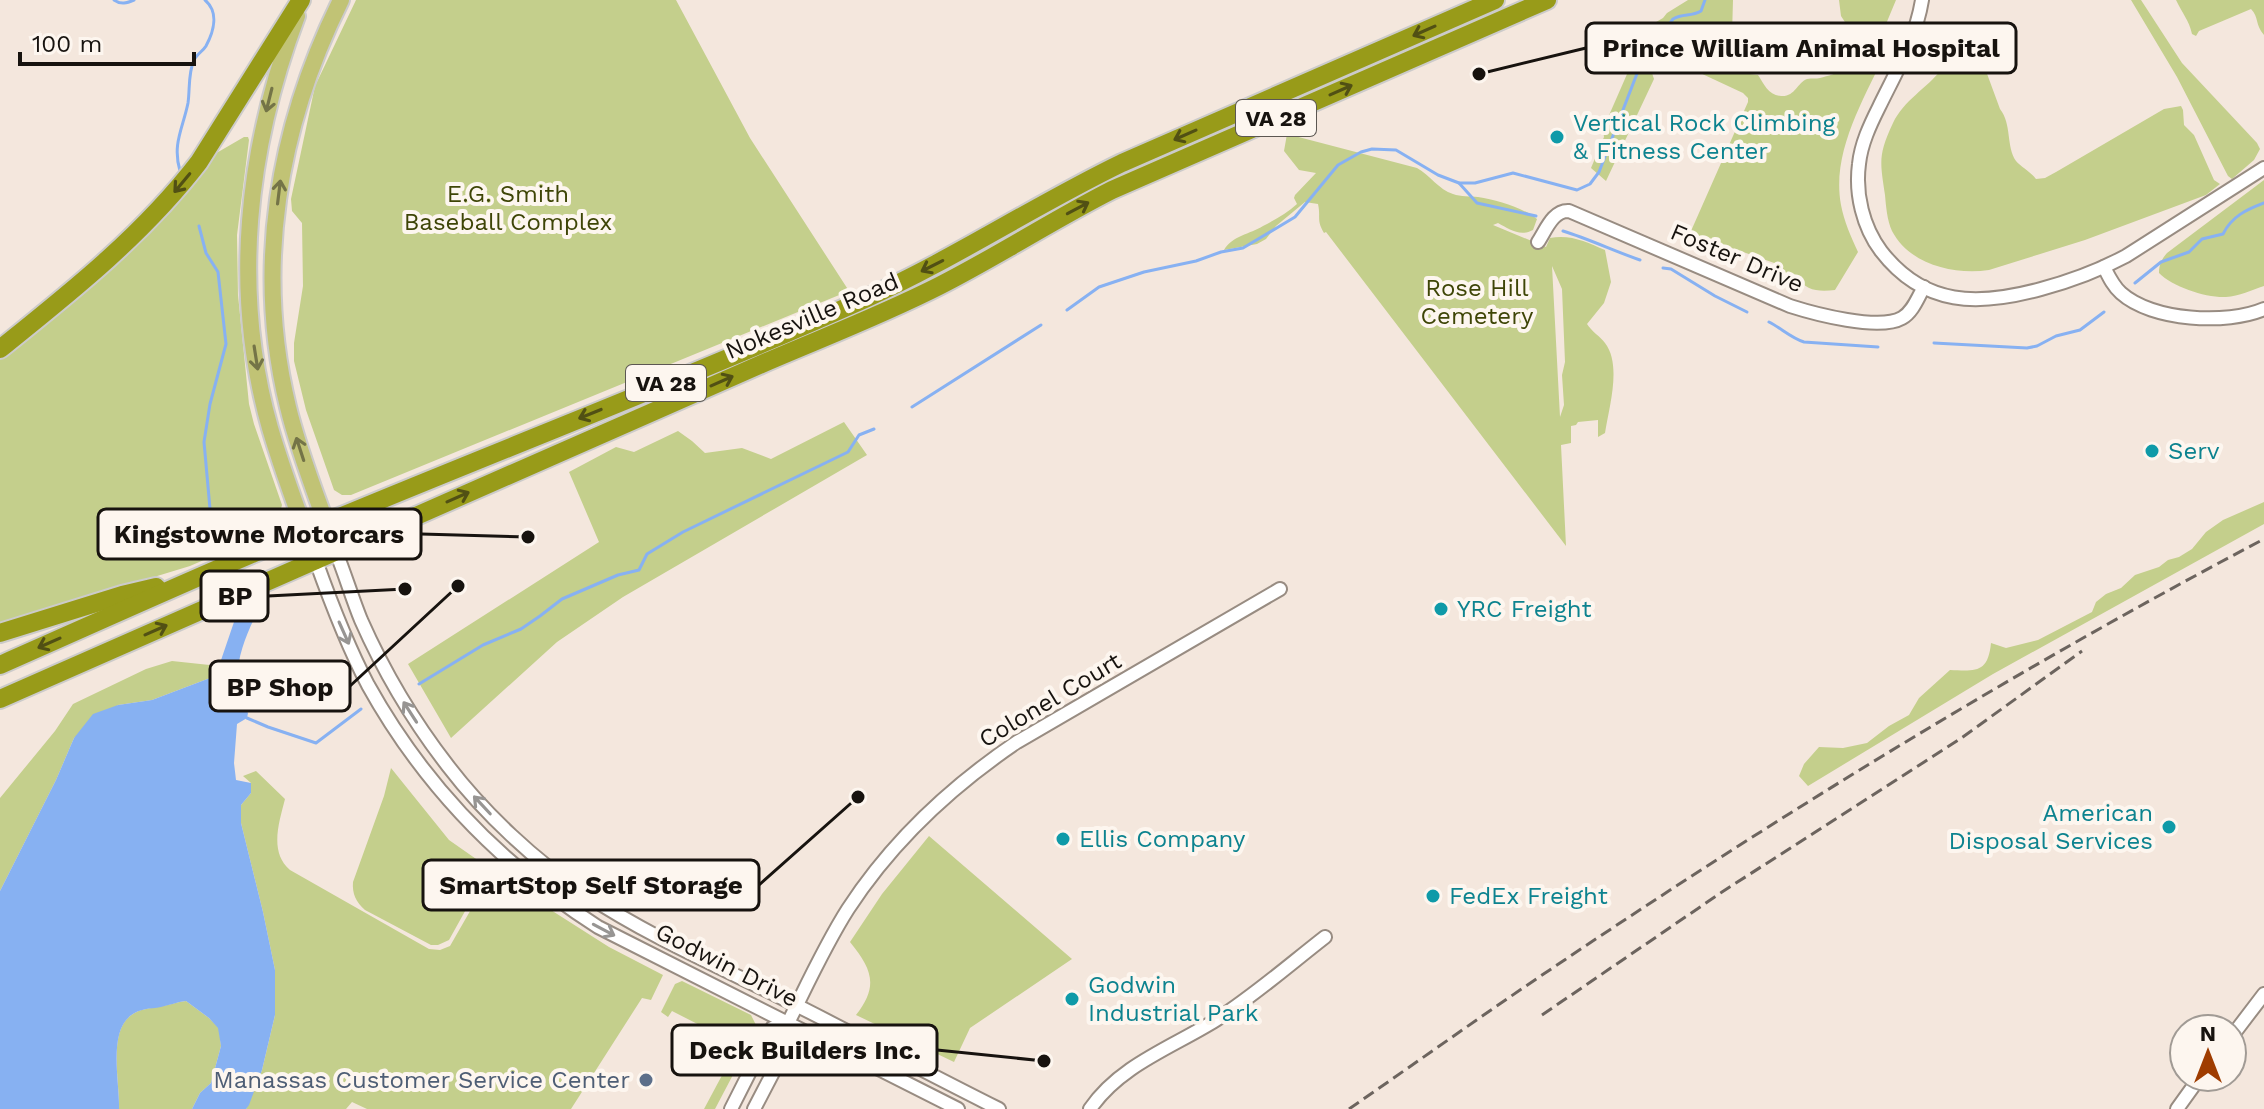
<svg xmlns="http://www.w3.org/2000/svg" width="2264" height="1109" font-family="'Work Sans',sans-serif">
  <rect width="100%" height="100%" fill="#f4e7dd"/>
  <g fill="#c4cf8c" fill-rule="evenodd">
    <polygon points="356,0 676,0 750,138 849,291 351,495 342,495 334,490 306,410 294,361 294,343 303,286 302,223 292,211 291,199 315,86"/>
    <path d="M1688 0H1733L1732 35 1724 53V65L1733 72 1758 75C1764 84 1768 95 1781 96 1795 97 1797 83 1807 79 1812 78 1816 79 1820 78 1836 74 1856 67 1865 53L1841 16 1839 0H1896L1881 36V44L1886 51C1865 98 1831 151 1841 205 1844 221 1851 237 1858 252L1835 290C1819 292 1805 291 1797 276L1787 274 1777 264 1698 236 1691 231 1748 102V98L1743 93 1668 58 1657 57 1653 59 1650 67 1654 79 1606 181 1591 168 1604 137 1603 129 1645 33 1651 25 1663 18 1667 13Z"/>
    <polygon points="2131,0 2141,0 2182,63 2257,143 2260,149 2254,160 2232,179 2228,176 2177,77"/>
    <path d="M2176 0H2264V35C2255 25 2259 17 2251 9L2199 31 2196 36 2192 34C2189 20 2182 13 2176 0Z"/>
    <path d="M1968 22 1974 25 1980 33 1979 52 2000 109C2012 124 2006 147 2016 161 2021 167 2031 172 2036 179L2045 178 2056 172 2164 109 2181 106 2183 110 2184 125 2194 135 2214 180 2220 184 2206 195 2085 240 1989 270C1954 275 1910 265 1892 231 1887 220 1886 206 1885 195 1880 162 1878 155 1893 123 1904 100 1926 89 1942 69 1953 55 1954 40 1961 25Z"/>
    <path d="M1287 134 1417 168C1430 175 1439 190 1453 194 1461 197 1470 196 1478 197 1497 200 1522 207 1537 219L1533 230C1520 237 1509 229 1498 223L1493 225 1546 247 1550 238C1570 234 1587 242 1605 250L1611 282 1604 303 1587 324C1592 332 1600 336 1605 343 1622 365 1609 407 1605 433L1598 437V420L1578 422 1576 425 1571 426V443L1561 445 1566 546 1326 232 1324 233C1316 219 1321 218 1318 204L1305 202 1276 226 1266 239 1257 244 1224 250C1232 236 1250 234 1263 226 1275 220 1287 213 1297 204L1294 198 1295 195 1316 173 1299 170 1284 151ZM1552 266 1562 289 1565 362 1562 375 1564 405 1560 417Z"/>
    <polygon points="244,137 248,137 249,140 237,235 238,295 249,404 254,424 282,505 278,520 268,532 190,566 0,624 0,356 124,256 172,208 213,155"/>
    <path d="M2264 180V286C2252 290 2239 296 2226 297 2206 298 2173 287 2159 273 2159 264 2162 259 2167 253Z"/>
    <polygon points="844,422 867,455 623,597 557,642 451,738 408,664 599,542 569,472 616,447 634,452 678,431 692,441 705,453 742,448 771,459"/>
    <path d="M2264 502V524L1993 674 1808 786 1799 776 1804 764 1819 747 1843 748 1867 743 1889 726 1909 715 1919 698 1950 670C1976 671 1988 673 1991 643L2006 648 2038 640 2092 612 2096 602 2106 594 2121 588 2135 575 2159 567 2168 560 2179 557 2192 549 2206 532 2223 520Z"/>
    <polygon points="172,661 219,666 210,678 152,700 118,705 74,738 56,780 0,891 0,798 55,731 73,704 146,669"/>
    <path d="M391 768 449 840 489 868 449 940 438 945H431L365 910C356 902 352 894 353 882L384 796Z"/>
    <path d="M256 771 285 799C279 823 269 852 290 870L429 949 440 950 450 946 485 885 500 894 510 884 609 947 663 975 651 1000 642 998 571 1109H367L352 1102 346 1109H246L262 1070 275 1015V970L263 912 241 823V805L251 793V783L243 776Z"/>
    <path d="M929 836 1072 959 970 1028 954 1062 856 1015C879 986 872 969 850 942L882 894Z"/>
    <polygon points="682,981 751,1015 756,1025 755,1033 715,1109 704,1109 727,1066 720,1063 721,1051 715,1044 719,1035 672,1011 668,1017 661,1012 675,984"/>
    <path d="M186 1001 209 1018 219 1028 221 1046 211 1083 200 1093 192 1109H119C120 1084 108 1033 130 1016 140 1008 150 1009 161 1006 170 1005 177 1002 186 1001Z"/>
  </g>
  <path fill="#87b1f2" d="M247 615 254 619C240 648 228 685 248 713L247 718 237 724 234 763 236 780 251 783V793L241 805V823L263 912 275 970V1015L262 1070 249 1105 246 1109H192L200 1093 211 1083 221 1046 218 1028 209 1018 186 1001C177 1002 170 1005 161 1007 150 1009 140 1008 130 1016 108 1034 120 1084 119 1109H0V891L56 780 74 738 93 714 118 705 152 700 210 678 219 666 234 622Z"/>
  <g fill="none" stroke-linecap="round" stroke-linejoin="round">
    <g stroke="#87b1f2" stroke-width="3">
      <path d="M114 0C121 5 127 3 134 0"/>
      <path d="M180 171C172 144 183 128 188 103 190 89 188 73 194 60 197 54 203 51 206 46 214 31 219 12 205 0"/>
      <polyline points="1459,183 1477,203 1536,216"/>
      <polyline points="199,226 206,253 218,272 226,344 210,404 204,442 212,531"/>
      <path d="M1563 231C1589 239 1614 251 1640 260"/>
      <polyline points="1663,268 1671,269 1715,296 1747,312"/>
      <path d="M2135 283 2161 262 2189 252 2202 239 2223 234C2232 216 2246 210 2264 203"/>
      <path d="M1067 310 1099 287 1144 272 1196 261 1221 252 1243 248 1295 217 1338 165 1361 152 1372 149 1396 150 1438 175 1459 183H1475L1513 173 1577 190 1590 184 1599 172 1638 71 1652 48 1673 19C1683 13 1691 17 1701 11L1705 0"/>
      <path d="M1769 322C1781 328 1791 338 1804 342L1878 347"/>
      <polyline points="1934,343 2027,348 2037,346 2056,336 2080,330 2104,312"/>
      <polyline points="912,407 1041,325"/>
      <polyline points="419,684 483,645 521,629 540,616 562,599 618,575 639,570 647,554 683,532 848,452 859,435 874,429"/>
      <polyline points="247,718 268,727 316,743 361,709"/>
    </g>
    <g stroke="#988c82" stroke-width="16">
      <g id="minor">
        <path d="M1922 0C1916 38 1896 72 1879 107 1870 125 1861 144 1859 164 1855 194 1863 227 1881 251 1924 307 1979 306 2041 289 2071 281 2098 271 2126 256L2264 168"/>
        <path d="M1538 242C1546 230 1553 210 1569 211L1790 306C1815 314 1879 331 1902 318 1913 312 1918 297 1924 287"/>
        <path d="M2104 267C2109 277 2113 286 2121 293 2152 321 2227 325 2264 309"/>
        <path d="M336 552C345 574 352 598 361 620 384 672 413 721 448 766 484 813 535 861 585 894 645 934 713 964 778 996 852 1033 925 1072 999 1109"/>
        <path d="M316 561C331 603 347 645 368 685 424 786 501 865 598 927L958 1109"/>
        <polyline points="2232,1036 2264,994"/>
        <polyline points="731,1109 772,1028 788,1023"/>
        <path d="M754 1109 791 1038 788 1023C807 985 825 945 848 909 891 843 952 786 1017 742L1280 589"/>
        <path d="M1090 1109C1120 1065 1173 1047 1216 1020 1255 995 1289 965 1325 937"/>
        <polyline points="2177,1109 2200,1077"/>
      </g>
    </g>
    <g stroke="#cccbca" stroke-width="20">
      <g id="major">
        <path d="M297 16C247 148 231 290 270 428 283 473 300 517 316 561"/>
        <path d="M336 552C320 504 300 457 288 407 254 268 278 127 341 0"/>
      </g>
    </g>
    <g stroke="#cccbca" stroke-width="22">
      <g id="highway">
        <path d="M0 349C71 292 143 235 199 162L301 0"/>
        <polyline points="0,633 122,595 156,587"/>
        <path d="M0 665C102 620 203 574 306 531 492 453 681 381 865 299 954 259 1035 205 1122 163L1495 0"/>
        <path d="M0 699 764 363C822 338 882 315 939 286 998 256 1053 220 1112 190L1547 0"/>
      </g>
    </g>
    <use href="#minor" stroke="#fff" stroke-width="12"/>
    <use href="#major" stroke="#c1c375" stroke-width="16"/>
    <use href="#highway" stroke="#989b19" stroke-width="18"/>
    <g stroke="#6c645e" stroke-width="3" stroke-dasharray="12 6" stroke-linecap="butt">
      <polyline points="1542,1015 1722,892 1960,739 2082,651"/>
      <path d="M1349 1109C1420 1060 1491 1009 1563 961 1789 809 2023 666 2264 539"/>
    </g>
  </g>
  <defs><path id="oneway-shaft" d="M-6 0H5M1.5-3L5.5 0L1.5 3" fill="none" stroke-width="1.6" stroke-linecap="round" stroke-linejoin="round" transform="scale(2)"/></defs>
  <g stroke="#515014">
    <use href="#oneway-shaft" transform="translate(1424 31) rotate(156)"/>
    <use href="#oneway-shaft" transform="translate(1341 90) rotate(-24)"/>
    <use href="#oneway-shaft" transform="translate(1185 135) rotate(156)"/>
    <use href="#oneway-shaft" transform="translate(182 183) rotate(130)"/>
    <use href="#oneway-shaft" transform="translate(1078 208) rotate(-28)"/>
    <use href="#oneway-shaft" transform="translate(932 266) rotate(153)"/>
    <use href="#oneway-shaft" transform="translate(722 381) rotate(-24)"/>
    <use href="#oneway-shaft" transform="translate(590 414) rotate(158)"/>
    <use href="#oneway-shaft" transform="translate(458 497) rotate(-24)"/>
    <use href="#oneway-shaft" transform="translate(156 630) rotate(-24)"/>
    <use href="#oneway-shaft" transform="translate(49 643) rotate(156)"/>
  </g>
  <g stroke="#747447">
    <use href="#oneway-shaft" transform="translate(269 100) rotate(104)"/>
    <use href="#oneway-shaft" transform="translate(279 192) rotate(-83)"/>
    <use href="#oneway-shaft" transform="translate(256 358) rotate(81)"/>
    <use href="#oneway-shaft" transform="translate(300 449) rotate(-108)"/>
  </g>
  <g stroke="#979593">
    <use href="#oneway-shaft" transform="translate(344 633) rotate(66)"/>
    <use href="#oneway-shaft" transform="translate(410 712) rotate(-123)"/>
    <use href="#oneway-shaft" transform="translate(482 805) rotate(-133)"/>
    <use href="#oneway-shaft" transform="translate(604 930) rotate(28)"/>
  </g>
  <g fill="#0f9aa8" stroke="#fdf6ef" stroke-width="3">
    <circle cx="1557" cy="137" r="8"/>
    <circle cx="2152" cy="451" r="8"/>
    <circle cx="1441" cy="609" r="8"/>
    <circle cx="2169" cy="827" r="8"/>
    <circle cx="1063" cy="839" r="8"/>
    <circle cx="1433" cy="896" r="8"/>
    <circle cx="1072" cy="999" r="8"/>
  </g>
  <circle fill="#5c6f8a" stroke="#fdf6ef" stroke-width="3" cx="646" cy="1080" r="8"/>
  <g text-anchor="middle" stroke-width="8" stroke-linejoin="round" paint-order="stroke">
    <g fill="#fdf6ef" stroke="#5c5752" stroke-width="2">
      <rect x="1236" y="100" width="80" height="36" rx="6"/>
      <rect x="626" y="365" width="80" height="36" rx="6"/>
    </g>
    <g font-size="22" font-weight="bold" fill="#17130f">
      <text x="1276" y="126">VA 28</text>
      <text x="666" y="391">VA 28</text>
    </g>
    <g font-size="24" fill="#0d838f" stroke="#fdf6ef" text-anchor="start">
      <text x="1573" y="131">Vertical Rock Climbing<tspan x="1573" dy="28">&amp; Fitness Center</tspan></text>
      <text x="2168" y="459">Serv</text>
      <text x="1457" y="617">YRC Freight</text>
      <text x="2153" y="821" text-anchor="end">American<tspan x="2153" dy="28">Disposal Services</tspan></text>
      <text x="1079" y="847">Ellis Company</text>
      <text x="1449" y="904">FedEx Freight</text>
      <text x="1088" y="993">Godwin<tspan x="1088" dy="28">Industrial Park</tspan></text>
    </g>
    <g font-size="24" fill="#3e4506" stroke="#fdf6ef">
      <text x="508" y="202">E.G. Smith<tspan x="508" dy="28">Baseball Complex</tspan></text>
      <text x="1477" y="296">Rose Hill<tspan x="1477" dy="28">Cemetery</tspan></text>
    </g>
    <g font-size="24" fill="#17130f" stroke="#fdf6ef">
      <text transform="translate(1737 258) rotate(23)" y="8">Foster Drive</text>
      <text transform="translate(812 316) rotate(-23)" y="8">Nokesville Road</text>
      <text transform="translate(1050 700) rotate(-31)" y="8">Colonel Court</text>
      <text transform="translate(727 965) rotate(27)" y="8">Godwin Drive</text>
    </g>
    <g font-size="24" fill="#4e5e75" stroke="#fdf6ef" text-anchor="end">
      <text x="630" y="1088">Manassas Customer Service Center</text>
    </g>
  </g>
  <path fill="none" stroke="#17130f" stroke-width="3" d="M1479 74L1586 48M528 537L421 534M405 589L268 596M458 586L350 686M858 797L759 885M1044 1061L937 1050"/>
  <g fill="#17130f" stroke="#fdf6ef" stroke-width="3">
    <circle cx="1479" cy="74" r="8"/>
    <circle cx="528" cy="537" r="8"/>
    <circle cx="405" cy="589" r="8"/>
    <circle cx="458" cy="586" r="8"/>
    <circle cx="858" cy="797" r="8"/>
    <circle cx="1044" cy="1061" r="8"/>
  </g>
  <g fill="#fdf6ef" stroke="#17130f" stroke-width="3">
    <rect x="1586" y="23" width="430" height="50" rx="8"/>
    <rect x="98" y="509" width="323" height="50" rx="8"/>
    <rect x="201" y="571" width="67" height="50" rx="8"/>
    <rect x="210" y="661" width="140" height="50" rx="8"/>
    <rect x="423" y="860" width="336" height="50" rx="8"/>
    <rect x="672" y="1025" width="265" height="50" rx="8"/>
  </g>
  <g font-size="26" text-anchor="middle" font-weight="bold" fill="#17130f">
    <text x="1801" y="57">Prince William Animal Hospital</text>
    <text x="259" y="543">Kingstowne Motorcars</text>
    <text x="235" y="605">BP</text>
    <text x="280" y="696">BP Shop</text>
    <text x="591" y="894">SmartStop Self Storage</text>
    <text x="805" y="1059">Deck Builders Inc.</text>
  </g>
  <g transform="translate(2208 1053)"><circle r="38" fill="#fdf6ef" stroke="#a19b95" stroke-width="2"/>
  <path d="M0-6L14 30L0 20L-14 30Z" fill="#9f3c00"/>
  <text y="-12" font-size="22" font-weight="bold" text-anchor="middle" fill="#17130f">N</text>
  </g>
  <path d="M20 52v12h174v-12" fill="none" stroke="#17130f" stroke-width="4"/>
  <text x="32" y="52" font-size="24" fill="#17130f" stroke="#fdf6ef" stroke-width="6" paint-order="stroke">100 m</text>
</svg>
